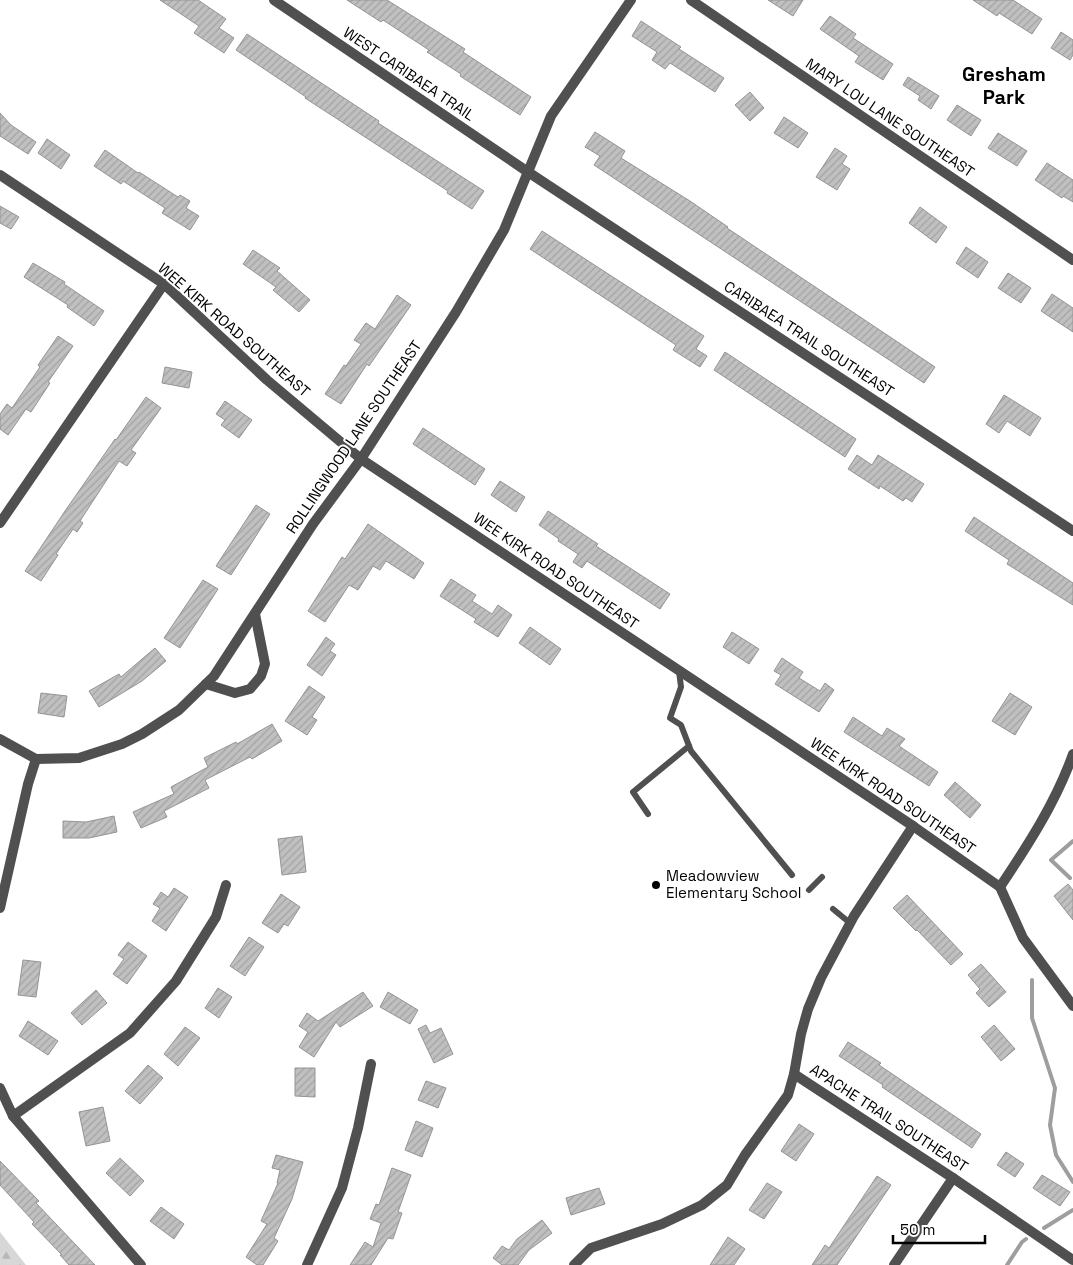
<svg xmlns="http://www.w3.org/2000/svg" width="1073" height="1265" font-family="'Space Grotesk',sans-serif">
  <defs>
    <pattern id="forest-firs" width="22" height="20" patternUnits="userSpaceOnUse" patternTransform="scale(1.25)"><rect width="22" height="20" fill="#d7d7d7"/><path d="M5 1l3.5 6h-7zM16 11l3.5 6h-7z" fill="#b7b7b7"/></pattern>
    <pattern id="building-hatch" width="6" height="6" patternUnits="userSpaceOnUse" patternTransform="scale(1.25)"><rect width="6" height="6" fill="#c0c0c0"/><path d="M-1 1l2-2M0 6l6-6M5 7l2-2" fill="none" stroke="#a3a3a3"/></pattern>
  </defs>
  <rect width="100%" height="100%" fill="#fff"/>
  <polygon fill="url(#forest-firs)" points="0,1232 26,1265 0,1265"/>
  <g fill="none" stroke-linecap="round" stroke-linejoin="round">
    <g stroke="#9e9e9e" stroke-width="4">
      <polyline points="1070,878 1051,860 1073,841"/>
      <polyline points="1032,980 1032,1018 1055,1088 1050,1125 1056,1155 1073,1182"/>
      <polyline points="1044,1228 1073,1210"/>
      <polyline points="1007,1265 1022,1242 1026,1239"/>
    </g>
  </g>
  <g fill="url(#building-hatch)" stroke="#949494">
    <polygon points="160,0 198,0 226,19 219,28 234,38 224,53 194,33 199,26"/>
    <polygon points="347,0 387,0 465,49 463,52 531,97 520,115 460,76 461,74 427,52 429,50 383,20 381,22"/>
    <polygon points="768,0 803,0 793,16"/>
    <polygon points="973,0 1013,0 1042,19 1032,34 999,13 997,16"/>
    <polygon points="830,16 856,34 853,38 893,64 883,80 855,62 859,56 820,29"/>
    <polygon points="641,21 681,47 679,49 724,78 715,92 670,63 665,69 652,60 657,52 632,36"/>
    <polygon points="1061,32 1073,40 1073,55 1070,60 1051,48"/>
    <polygon points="247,34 379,121 378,123 484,191 472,209 447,193 448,191 305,98 306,97 236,50"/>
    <polygon points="908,77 939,96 931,109 918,100 920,96 903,85"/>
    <polygon points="750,92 764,108 750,121 735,105"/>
    <polygon points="957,105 981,120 971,136 947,120"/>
    <polygon points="0,113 11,125 36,142 28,154 0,136"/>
    <polygon points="784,117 808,133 798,148 774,133"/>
    <polygon points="595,132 625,151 621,158 690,201 728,227 727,228 935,367 924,383 594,165 600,156 585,147"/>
    <polygon points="998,133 1027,151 1017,166 988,148"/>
    <polygon points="47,139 70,155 61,169 38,153"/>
    <polygon points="835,148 847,156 842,164 850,169 837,190 816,177"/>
    <polygon points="105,150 138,173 139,172 178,197 180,195 190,201 186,208 199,216 190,230 162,213 165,208 123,181 121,184 94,166"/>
    <polygon points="1047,163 1073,180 1073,202 1063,196 1062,198 1035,180"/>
    <polygon points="0,206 19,217 11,229 0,223"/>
    <polygon points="920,207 947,227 936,243 909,223"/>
    <polygon points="542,231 704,336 696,349 707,356 700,367 673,350 676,345 530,249"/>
    <polygon points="966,247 988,262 978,278 956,263"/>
    <polygon points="253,250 280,268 277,271 310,300 299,312 273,290 276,287 243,264"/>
    <polygon points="33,263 65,282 64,284 104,311 94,326 67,307 68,305 24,277"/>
    <polygon points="1008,273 1031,288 1021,303 998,288"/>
    <polygon points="1052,294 1073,308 1073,332 1041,311"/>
    <polygon points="397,295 411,305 369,366 367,364 341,404 325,394 344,365 346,366 361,344 354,340 366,323 375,329"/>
    <polygon points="58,336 73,346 48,382 50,383 31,412 26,409 8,435 0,429 0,414 7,404 12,408 40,367 38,365"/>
    <polygon points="725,352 856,439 845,457 714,370"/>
    <polygon points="165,367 192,372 189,388 162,383"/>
    <polygon points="1004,395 1041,418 1030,436 1007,421 999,433 986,424"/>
    <polygon points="146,397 161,408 131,450 136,453 127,466 119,461 80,521 83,523 77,532 73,529 56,554 58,555 41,581 25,571 65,511 115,439 116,440"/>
    <polygon points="225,401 252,420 239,438 221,425 225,420 216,414"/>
    <polygon points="423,428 485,469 475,485 413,444"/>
    <polygon points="857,455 872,465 878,455 924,484 912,502 906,498 903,501 880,486 879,489 848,469"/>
    <polygon points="500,481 525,497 516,512 491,495"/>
    <polygon points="256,505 270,514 231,575 216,566"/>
    <polygon points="548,511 598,544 596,546 670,594 660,609 587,561 582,568 573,562 578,554 558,541 559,539 539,525"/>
    <polygon points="974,517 1073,583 1073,605 1007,564 1009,560 965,531"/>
    <polygon points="368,524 424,563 414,579 386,561 380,570 373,566 358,590 349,585 325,622 308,611 342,557 345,559"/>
    <polygon points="451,579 476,595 472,601 492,614 498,605 512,615 498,637 474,622 476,619 440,596"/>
    <polygon points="203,580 218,589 180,648 164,638"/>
    <polygon points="530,627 561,649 550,665 519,643"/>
    <polygon points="732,632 759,649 749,664 723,647"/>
    <polygon points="326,637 335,644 330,651 336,655 322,676 307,665"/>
    <polygon points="155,648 166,661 142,681 99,707 89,691 119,674 121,677"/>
    <polygon points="782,658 803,672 799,678 820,691 825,683 834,690 819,712 775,684 781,675 774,671"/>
    <polygon points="309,686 325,697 312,717 317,720 307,735 285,721"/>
    <polygon points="41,693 67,696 64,717 38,713"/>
    <polygon points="1010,693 1032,707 1015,735 992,721"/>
    <polygon points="853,717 882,736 887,728 905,739 899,746 938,772 929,786 844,732"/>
    <polygon points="272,724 282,741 252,759 250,757 205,780 209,788 164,811 167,817 141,828 133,812 174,794 171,787 208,767 204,758 236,742 237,744"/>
    <polygon points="955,782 981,805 970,818 944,795"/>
    <polygon points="114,816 117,832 89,838 63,838 63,821 86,822"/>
    <polygon points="302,836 306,872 282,875 278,839"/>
    <polygon points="1068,884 1073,890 1073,920 1054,896"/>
    <polygon points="174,888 188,897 166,931 152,921 160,908 153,904 161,892 168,897"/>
    <polygon points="281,894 300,907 288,926 284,924 278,933 262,923"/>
    <polygon points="907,895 963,954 951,965 917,930 916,931 893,908"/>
    <polygon points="249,937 264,947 245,976 230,966"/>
    <polygon points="128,942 147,956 127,984 113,974 124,959 118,955"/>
    <polygon points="23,960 41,962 36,997 18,995"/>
    <polygon points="981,964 1006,992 989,1007 976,993 980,989 968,975"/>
    <polygon points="218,988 232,997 219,1018 205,1008"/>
    <polygon points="96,990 107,1003 82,1025 71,1013"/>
    <polygon points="363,992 373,1006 340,1027 336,1022 314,1057 299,1047 308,1032 299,1026 307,1013 318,1021"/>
    <polygon points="388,992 418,1010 410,1024 380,1007"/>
    <polygon points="28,1021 58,1041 48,1055 19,1036"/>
    <polygon points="426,1025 430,1033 441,1028 453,1054 434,1063 418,1029"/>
    <polygon points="994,1025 1015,1049 1001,1061 981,1037"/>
    <polygon points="185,1027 200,1038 178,1066 164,1054"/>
    <polygon points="848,1042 881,1063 879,1065 981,1134 972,1148 882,1087 883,1085 839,1056"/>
    <polygon points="148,1065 163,1078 140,1104 125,1091"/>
    <polygon points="295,1068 315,1068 315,1097 295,1096"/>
    <polygon points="426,1081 446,1088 438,1108 418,1100"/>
    <polygon points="103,1107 110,1141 86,1146 79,1112"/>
    <polygon points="416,1121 433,1128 422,1157 405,1150"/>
    <polygon points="799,1124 814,1134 796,1161 781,1151"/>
    <polygon points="1006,1152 1024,1164 1015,1177 997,1165"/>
    <polygon points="276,1155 303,1162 292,1199 274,1238 278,1241 263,1265 257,1265 246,1257 267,1224 261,1221 278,1183 277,1183 280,1170 272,1168"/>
    <polygon points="120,1158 144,1181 130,1196 106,1173"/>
    <polygon points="0,1161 39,1201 36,1203 95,1265 69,1265 60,1255 62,1255 32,1224 34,1222 0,1185"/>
    <polygon points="392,1168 411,1175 398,1212 402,1213 393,1239 388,1238 371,1265 350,1265 365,1242 373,1247 381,1223 370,1219 376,1204 379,1205"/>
    <polygon points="1042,1175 1070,1192 1060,1206 1033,1188"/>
    <polygon points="877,1176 891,1185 837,1265 812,1265 825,1245 829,1248"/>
    <polygon points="767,1183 782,1192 764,1219 749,1210"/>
    <polygon points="599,1188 605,1204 571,1215 566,1198"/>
    <polygon points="161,1207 184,1224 174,1239 150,1221"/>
    <polygon points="542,1220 552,1233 529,1250 518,1265 502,1265 493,1258 502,1246 509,1250 517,1239"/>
    <polygon points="728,1237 745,1249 734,1265 710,1265"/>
  </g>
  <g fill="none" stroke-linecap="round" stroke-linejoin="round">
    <g stroke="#505050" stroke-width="6">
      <polyline points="679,671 681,687 670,718 681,725 691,751 792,875"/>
      <polyline points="648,814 633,792 689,746"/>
      <polyline points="809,890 822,877"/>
      <polyline points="833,909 850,923"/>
    </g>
    <g stroke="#505050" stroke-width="10">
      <polyline points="274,0 528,172 1073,531"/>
      <polyline points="691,0 1073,260"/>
      <polyline points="0,175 164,284 267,380 361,459 913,826 1000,887 1023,938 1073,1006"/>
      <polyline points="0,523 164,284"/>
      <polyline points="206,684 235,693 250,689 261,676 265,664 255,614"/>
      <polyline points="0,739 36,759 79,758 122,744 142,734 179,710 214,676 313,524 361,459 456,312 504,230 551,116 631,0"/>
      <path d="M1000 887C1028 845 1056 802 1073 754"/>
      <polyline points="0,908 28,784 36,759"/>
      <polyline points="794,1074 953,1178 1073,1260"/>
      <polyline points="0,1088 13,1116 141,1265"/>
      <polyline points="13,1116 130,1033 176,981 216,917 226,885"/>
      <polyline points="307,1265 342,1188 358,1128 371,1064"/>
      <polyline points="574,1265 591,1248 662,1224 702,1205 727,1185 745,1155 788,1095 794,1074 801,1034 808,1009 821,978 854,916 913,826"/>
      <polyline points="894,1265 953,1178"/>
    </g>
  </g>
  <circle fill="#000" stroke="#fff" stroke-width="2" cx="656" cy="885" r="5"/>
  <g text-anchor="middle" stroke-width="4" stroke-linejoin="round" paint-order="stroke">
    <g font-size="15" fill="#000" stroke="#fff">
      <text transform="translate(409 74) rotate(34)" y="5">WEST CARIBAEA TRAIL</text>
      <text transform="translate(890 118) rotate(34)" y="5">MARY LOU LANE SOUTHEAST</text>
      <text transform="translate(234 330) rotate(41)" y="5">WEE KIRK ROAD SOUTHEAST</text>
      <text transform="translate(809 339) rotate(33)" y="5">CARIBAEA TRAIL SOUTHEAST</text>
      <text transform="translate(354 437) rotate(-56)" y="5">ROLLINGWOOD LANE SOUTHEAST</text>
      <text transform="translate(556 571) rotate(34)" y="5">WEE KIRK ROAD SOUTHEAST</text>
      <text transform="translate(893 796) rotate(34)" y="5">WEE KIRK ROAD SOUTHEAST</text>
      <text transform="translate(889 1118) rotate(33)" y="5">APACHE TRAIL SOUTHEAST</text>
    </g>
    <g font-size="15" fill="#000" stroke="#fff" text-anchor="start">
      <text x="666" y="881">Meadowview<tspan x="666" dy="17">Elementary School</tspan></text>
    </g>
    <g font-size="20" font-weight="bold" fill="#000" stroke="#fff">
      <text x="1004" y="81">Gresham<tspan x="1004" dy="23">Park</tspan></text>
    </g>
  </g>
  <path d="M893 1235v8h92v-8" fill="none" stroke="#000000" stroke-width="2.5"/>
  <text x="900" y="1235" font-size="15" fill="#000000" stroke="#ffffff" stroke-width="4" paint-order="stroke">50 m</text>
</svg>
